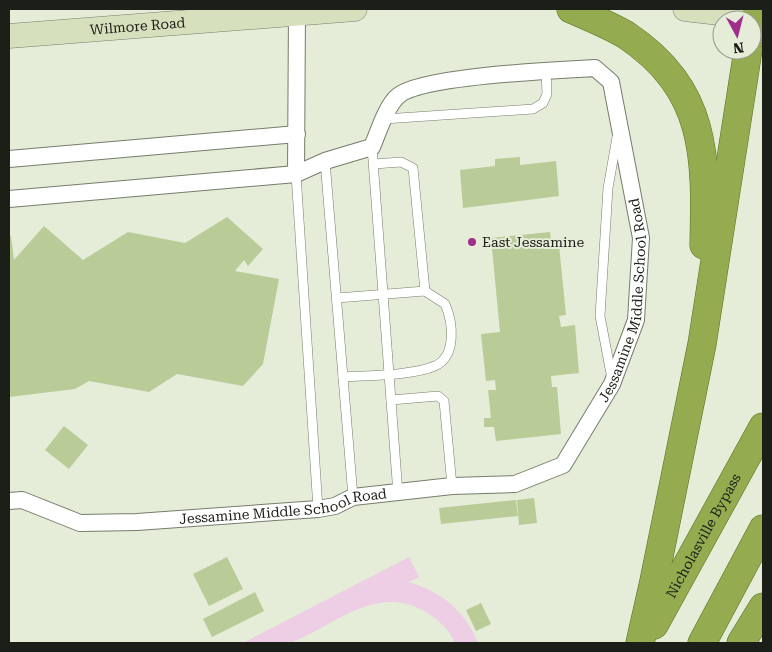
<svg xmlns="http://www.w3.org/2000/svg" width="772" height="652" font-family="'Roboto Serif',serif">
  <rect width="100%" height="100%" fill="#e5ecd8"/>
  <path fill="#edcee4" d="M409 557 419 577 408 582C441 591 466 612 478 643H455C449 629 437 618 424 611 375 584 336 625 292 642 282 647 255 643 243 643Z"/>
  <g fill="#b9cc98">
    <polygon points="520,157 520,165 556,161 559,196 463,208 460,170 495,166 495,159"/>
    <polygon points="227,217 263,249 248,266 244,260 235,271 279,279 263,364 243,386 177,374 149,392 89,381 75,389 9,397 9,236 11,236 14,260 44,226 83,260 128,232 185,243"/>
    <polygon points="550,232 552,246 559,245 566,315 559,316 561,327 575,325 579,373 551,376 552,387 557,387 561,434 496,441 494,427 484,427 484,418 491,418 488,390 496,390 495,380 486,381 481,334 500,332 491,238"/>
    <polygon points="64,426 88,445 69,469 45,450"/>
    <polygon points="534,498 537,523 519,525 517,500"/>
    <polygon points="516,500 518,516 441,524 439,508"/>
    <polygon points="227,557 243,589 209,606 193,574"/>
    <polygon points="255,592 264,611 212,637 203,619"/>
    <polygon points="481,603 491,624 476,631 466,610"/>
  </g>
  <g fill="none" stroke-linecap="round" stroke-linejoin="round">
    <g stroke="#767d6b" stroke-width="10">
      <g id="service">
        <polyline points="384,119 533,109 543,103 547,94 546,71"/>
        <polyline points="372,147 398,494"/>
        <polyline points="325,161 353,497"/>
        <polyline points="374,164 401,162 413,168 425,291"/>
        <polyline points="296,174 318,509"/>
        <path d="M337 298 425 291 445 304C453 322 457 356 435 366 410 376 370 375 343 377"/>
        <polyline points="612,379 600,316 608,188 617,137"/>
        <polyline points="391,400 438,396 444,401 452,486"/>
      </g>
    </g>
    <g stroke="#767d6b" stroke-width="18">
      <g id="minor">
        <polyline points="9,159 297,134"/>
        <polyline points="9,199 296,174"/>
        <path id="s1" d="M9 501 22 500 80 523 137 522 318 509 335 506 353 497 452 486 515 484 563 465 612 384 636 320 641 238 611 82 595 68C559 70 420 76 398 96 386 106 378 133 372 147L325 161 296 174 297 9"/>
      </g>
    </g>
    <g stroke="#767d6b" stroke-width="25">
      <g id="secondary">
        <polyline points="685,9 763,18"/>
        <path id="s2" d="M9 36 355 9"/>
      </g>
    </g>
    <g stroke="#586e1f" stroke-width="29">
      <g id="trunk">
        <path d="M571 9C589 17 609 25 626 35 708 90 706 157 704 245"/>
        <polyline points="752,33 758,9"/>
        <path id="s3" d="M654 625 763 427"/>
        <polyline points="640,643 654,581 702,344 748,50"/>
        <polyline points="702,643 763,529"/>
        <polyline points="741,643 763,607"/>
      </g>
    </g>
    <use href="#service" stroke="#fff" stroke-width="9"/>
    <use href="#minor" stroke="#fff" stroke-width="16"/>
    <use href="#secondary" stroke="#d7e0bd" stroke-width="24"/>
    <use href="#trunk" stroke="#94ac4f" stroke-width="28"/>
  </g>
  <circle fill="#a02f8c" stroke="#e5ecd8" stroke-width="2" cx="472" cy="242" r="5"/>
  <g text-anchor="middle" stroke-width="4" stroke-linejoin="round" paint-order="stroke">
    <g font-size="14" fill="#1c1f18" stroke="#e5ecd8">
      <text dy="5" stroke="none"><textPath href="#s2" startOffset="129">Wilmore Road</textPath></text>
      <text dy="5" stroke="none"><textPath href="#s1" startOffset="746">Jessamine Middle School Road</textPath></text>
      <text dy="5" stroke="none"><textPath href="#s1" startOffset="280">Jessamine Middle School Road</textPath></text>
      <text dy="5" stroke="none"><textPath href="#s3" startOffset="102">Nicholasville Bypass</textPath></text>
    </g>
    <g font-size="14" fill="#1c1f18" stroke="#e5ecd8" text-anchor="start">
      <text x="482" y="247">East Jessamine</text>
    </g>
  </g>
  <rect width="772" height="652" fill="none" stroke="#1c1f18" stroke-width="20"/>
  <g transform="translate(737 35) rotate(173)"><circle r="24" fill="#e5ecd8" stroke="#959a8b"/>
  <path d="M0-4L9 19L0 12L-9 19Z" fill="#a02f8c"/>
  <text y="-8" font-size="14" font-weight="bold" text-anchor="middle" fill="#1c1f18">N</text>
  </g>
</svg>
